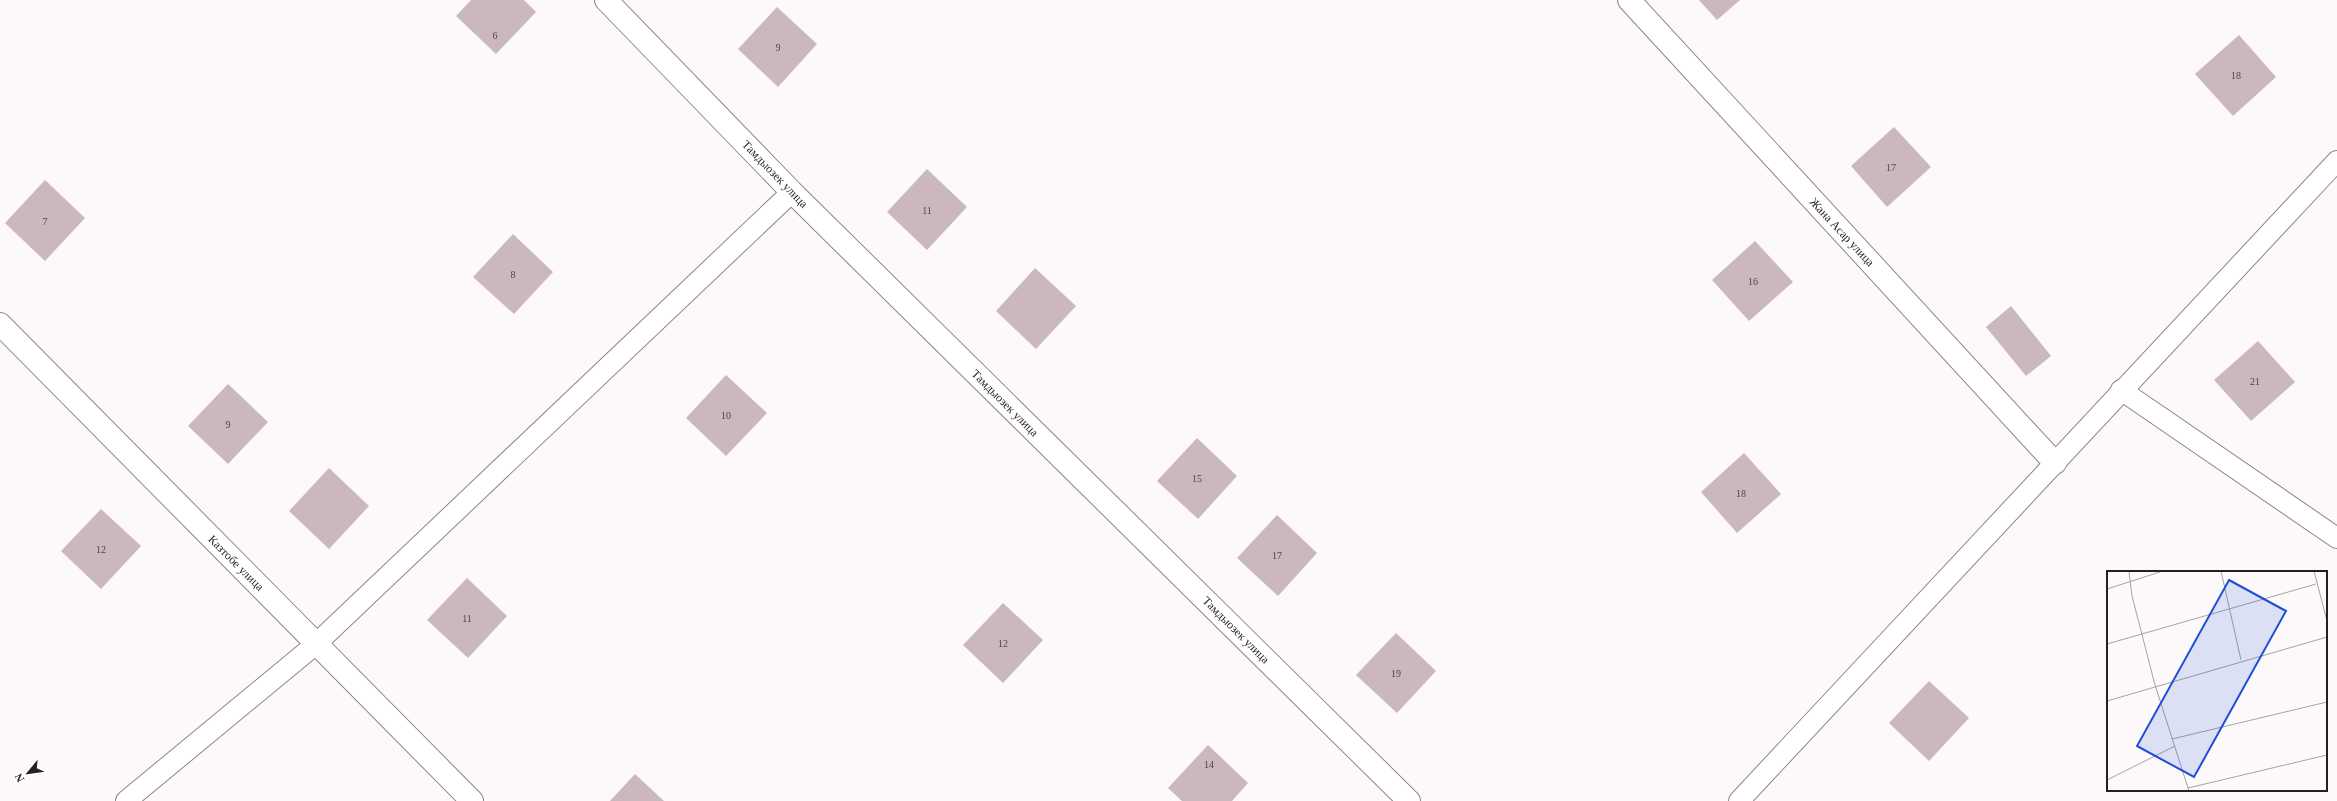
<svg xmlns="http://www.w3.org/2000/svg" width="2337" height="801" font-family="Georgia,serif">
  <rect width="100%" height="100%" fill="#fdf9fa"/>
  <g fill="#cab8be">
    <polygon points="471,0 524,0 536,12 496,54 456,16"/>
    <polygon points="1699,0 1740,0 1717,20"/>
    <polygon points="777,7 817,44 778,87 738,49"/>
    <polygon points="2239,35 2276,77 2233,116 2195,74"/>
    <polygon points="1894,127 1931,167 1887,207 1851,166"/>
    <polygon points="927,169 967,207 927,250 887,212"/>
    <polygon points="45,180 85,218 45,261 5,223"/>
    <polygon points="513,234 553,272 514,314 473,277"/>
    <polygon points="1755,241 1793,282 1749,321 1712,280"/>
    <polygon points="1035,268 1076,306 1036,349 996,311"/>
    <polygon points="2011,306 2051,356 2026,376 1986,327"/>
    <polygon points="2258,341 2295,382 2251,421 2214,380"/>
    <polygon points="726,375 767,413 726,456 686,418"/>
    <polygon points="228,384 268,422 228,464 188,426"/>
    <polygon points="1197,438 1237,476 1198,519 1157,481"/>
    <polygon points="1744,453 1781,494 1737,533 1701,492"/>
    <polygon points="329,468 369,506 329,549 289,511"/>
    <polygon points="101,509 141,546 101,589 61,551"/>
    <polygon points="1277,515 1317,553 1278,596 1237,558"/>
    <polygon points="467,578 507,616 468,658 427,620"/>
    <polygon points="1003,603 1043,640 1003,683 963,645"/>
    <polygon points="1396,633 1436,671 1397,713 1356,675"/>
    <polygon points="1929,681 1969,718 1929,761 1889,723"/>
    <polygon points="1208,745 1248,783 1232,801 1182,801 1168,788"/>
    <polygon points="635,774 664,801 610,801"/>
  </g>
  <g fill="none" stroke-linecap="round" stroke-linejoin="round">
    <g stroke="#938387" stroke-width="22">
      <g id="service">
        <polyline points="2121,390 2337,538"/>
        <polyline points="126,801 316,644 792,192"/>
        <polyline points="1739,801 2337,161"/>
      </g>
    </g>
    <g stroke="#938387" stroke-width="24">
      <g id="minor">
        <polyline points="606,0 792,192 1409,801"/>
        <polyline points="1629,0 2055,463"/>
        <polyline points="0,324 472,801"/>
      </g>
    </g>
    <use href="#service" stroke="#fff" stroke-width="20"/>
    <use href="#minor" stroke="#fff" stroke-width="22"/>
  </g>
  <g text-anchor="middle" stroke-width="3" stroke-linejoin="round" paint-order="stroke">
    <g font-size="10" fill="#4e4548">
      <text x="495" y="39">6</text>
      <text x="778" y="51">9</text>
      <text x="2236" y="79">18</text>
      <text x="1891" y="171">17</text>
      <text x="927" y="214">11</text>
      <text x="45" y="225">7</text>
      <text x="513" y="278">8</text>
      <text x="1753" y="285">16</text>
      <text x="2255" y="385">21</text>
      <text x="726" y="419">10</text>
      <text x="228" y="428">9</text>
      <text x="1197" y="482">15</text>
      <text x="1741" y="497">18</text>
      <text x="101" y="553">12</text>
      <text x="1277" y="559">17</text>
      <text x="467" y="622">11</text>
      <text x="1003" y="647">12</text>
      <text x="1396" y="677">19</text>
      <text x="1209" y="768">14</text>
    </g>
    <g font-size="12" fill="#251f21" stroke="#fff">
      <text transform="translate(775 174) rotate(46)" y="4">Тамдыозек улица</text>
      <text transform="translate(1842 232) rotate(47)" y="4">Жана Асар улица</text>
      <text transform="translate(1005 403) rotate(45)" y="4">Тамдыозек улица</text>
      <text transform="translate(236 563) rotate(45)" y="4">Казтобе улица</text>
      <text transform="translate(1236 630) rotate(45)" y="4">Тамдыозек улица</text>
    </g>
  </g>
  <g transform="translate(2107 571)">
    <rect width="220" height="220" fill="#fdf9fa"/>
    <path fill="none" stroke="#a7a2a3" stroke-width="1" d="M22 0 25 25 48 114 82 220M114 0 134 89M207 0 220 50M0 18 56 0M0 73 209 13M0 130 220 66M65 168 220 131M0 209 68 175M81 217 220 184"/>
    <path fill="#1d4ed8" fill-opacity="0.15" stroke="#1d4ed8" stroke-width="2" d="M122 9 179 40 87 206 30 175Z"/>
    <rect width="220" height="220" fill="none" stroke="#251f21" stroke-width="2"/>
  </g>
  <g transform="translate(28 773) rotate(241)" stroke="#ffffff" stroke-width="3" paint-order="stroke">
  <path d="M0-3L7 15L0 10L-7 15Z" fill="#251f21"/>
  <text y="-6" font-size="11" font-weight="bold" text-anchor="middle" fill="#251f21">N</text>
  </g>
</svg>
